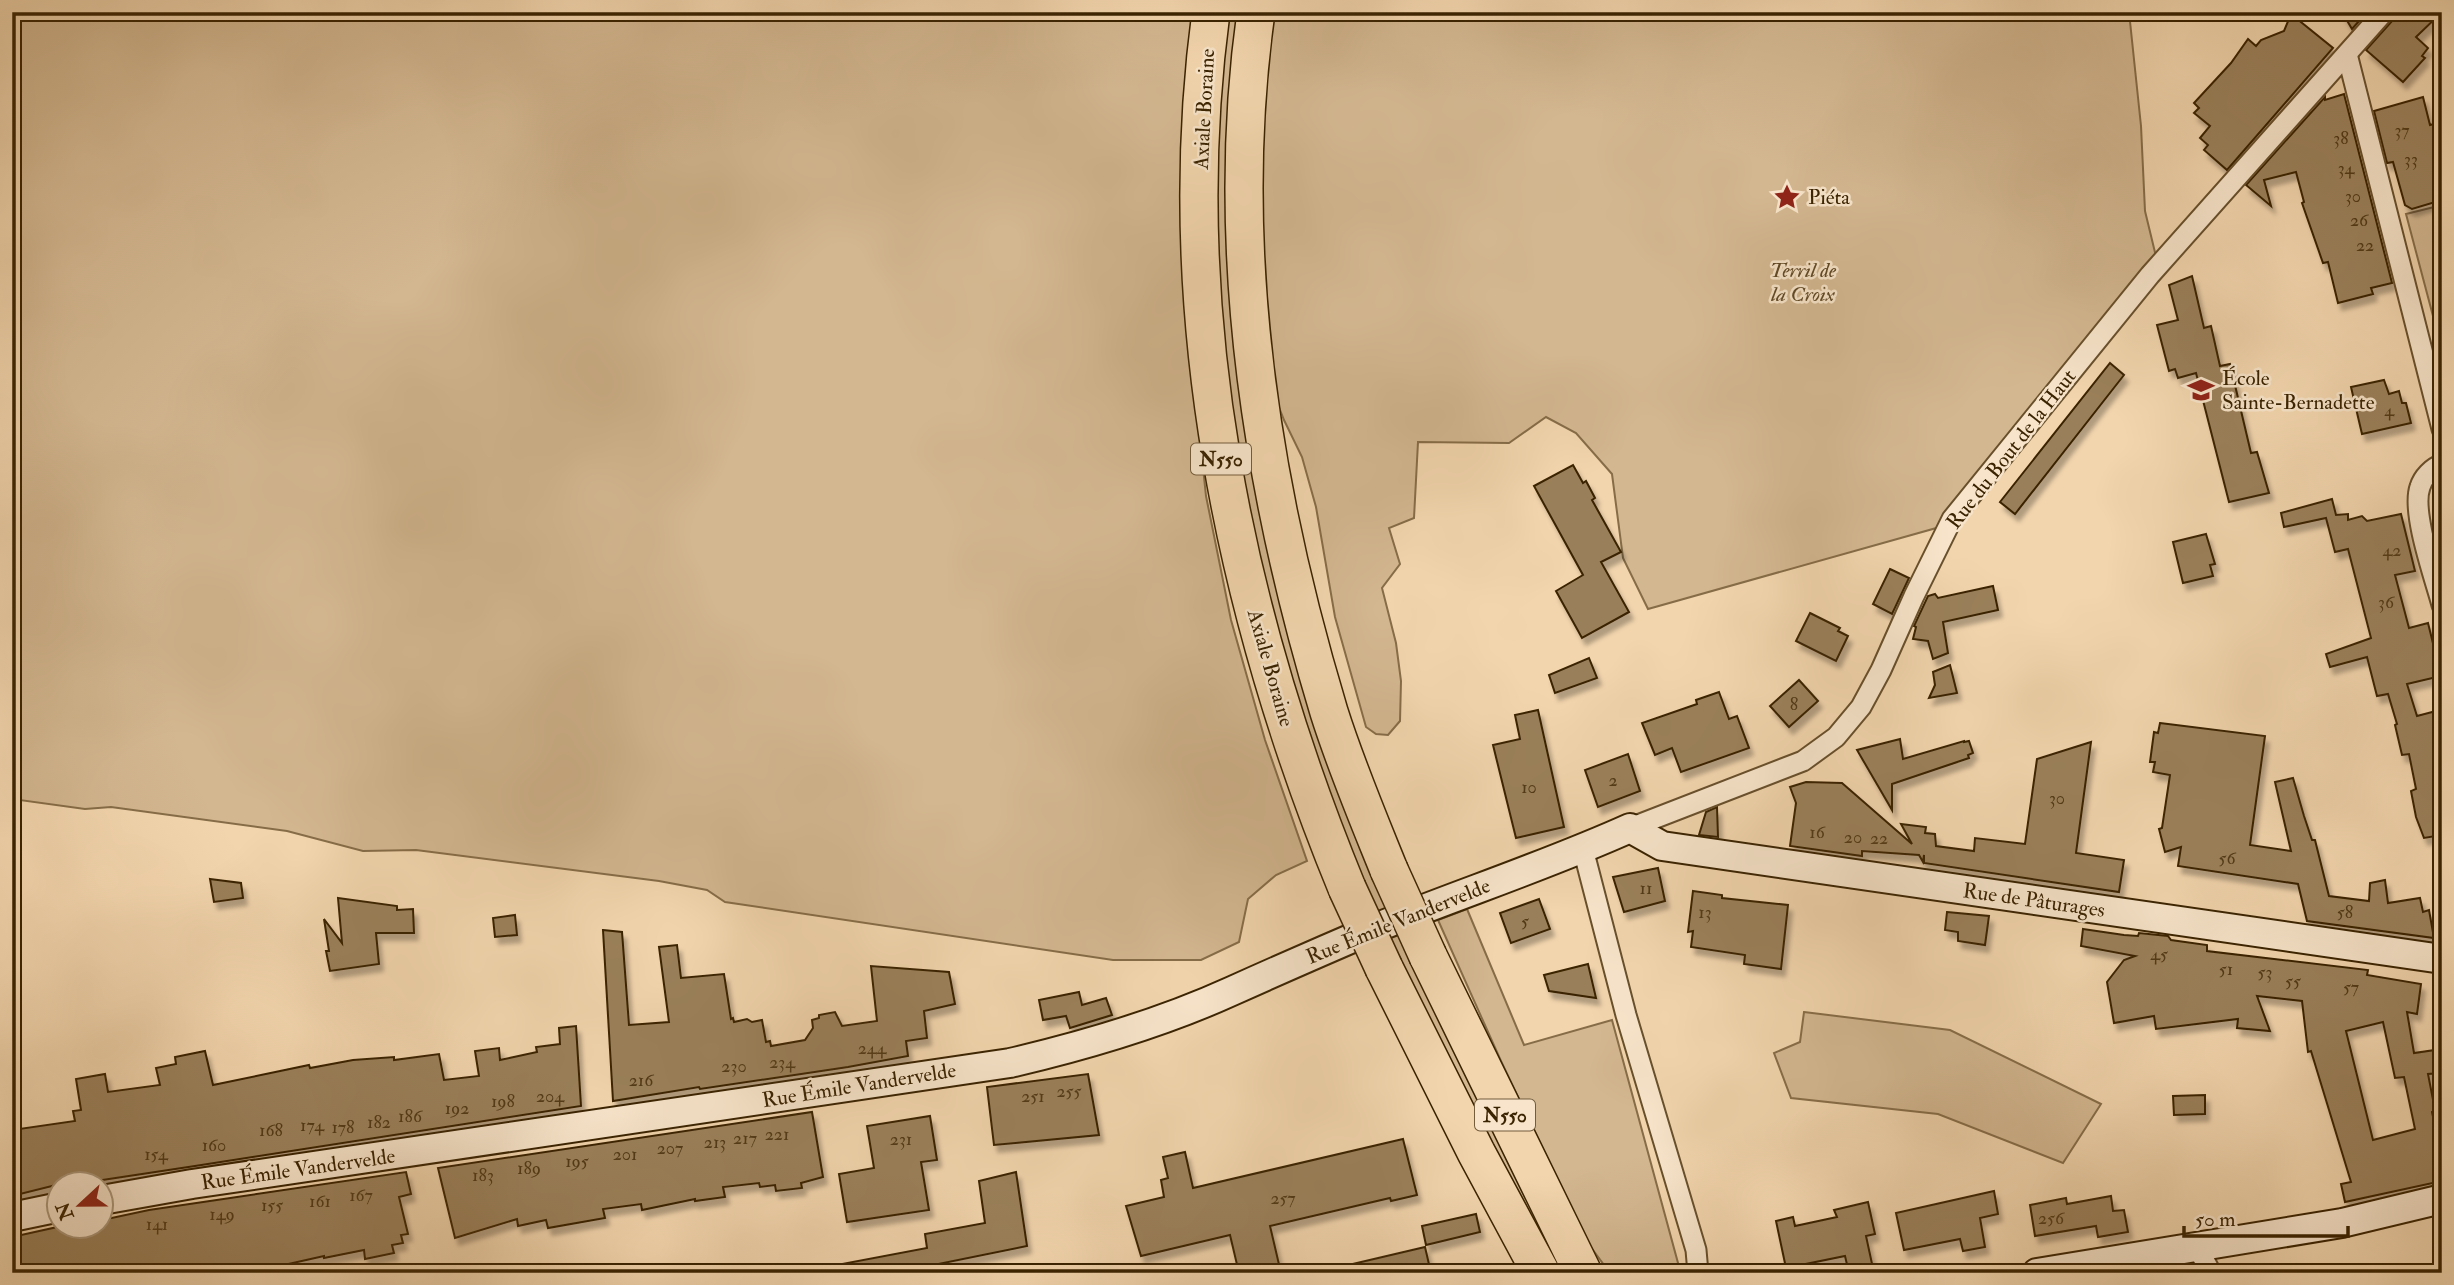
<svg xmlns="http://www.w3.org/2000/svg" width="2454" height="1285" font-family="'IM FELL Double Pica',serif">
  <defs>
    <filter id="shadow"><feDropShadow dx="4" dy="7" stdDeviation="2" flood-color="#0004"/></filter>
  </defs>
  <rect width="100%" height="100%" fill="#f2d5ad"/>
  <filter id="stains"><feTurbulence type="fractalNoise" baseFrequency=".00286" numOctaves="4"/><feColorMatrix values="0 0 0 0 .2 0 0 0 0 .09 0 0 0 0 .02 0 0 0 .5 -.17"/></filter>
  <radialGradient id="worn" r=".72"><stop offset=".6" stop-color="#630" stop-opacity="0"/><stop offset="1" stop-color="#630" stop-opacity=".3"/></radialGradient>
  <g fill="#d3b790" stroke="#866d48" stroke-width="2">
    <polygon points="12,12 1195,12 1195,390 1206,496 1231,620 1265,740 1307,861 1276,875 1248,899 1239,942 1201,960 1113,960 725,902 707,890 659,881 416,850 363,851 287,831 111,807 85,809 12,799"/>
    <polygon points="1224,12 1244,12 1265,510 1560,1262 1521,1203 1368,905 1272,641 1226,407 1213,237"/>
    <polygon points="1269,12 2129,12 2141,126 2145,211 2160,273 1954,523 1648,609 1623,558 1612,474 1576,433 1546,417 1509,443 1418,442 1414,518 1389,528 1400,564 1382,588 1396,643 1401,681 1400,721 1388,735 1376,734 1366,727 1335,617 1316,507 1302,457 1284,420 1273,392 1260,263 1259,163"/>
    <polygon points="2442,205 2442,350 2406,214"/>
    <polygon points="1467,909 1524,1045 1612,1020 1678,1263 1673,1273 1610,1273 1587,1242 1501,1061 1438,920"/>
    <polygon points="1804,1012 1950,1030 2101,1104 2063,1163 1938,1114 1791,1098 1774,1053 1800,1042"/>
  </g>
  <g fill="#9a805a" stroke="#3a2301" stroke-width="2" fill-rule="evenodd" filter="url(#shadow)">
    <polygon points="2342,12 2367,12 2352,29"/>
    <polygon points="2396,12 2442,12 2416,37 2428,48 2422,56 2425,58 2403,82 2366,50 2393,20"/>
    <polygon points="2291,14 2333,48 2227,170 2204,150 2208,145 2200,138 2210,126 2194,113 2199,108 2194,103 2231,63 2248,39 2256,46 2261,40 2284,31"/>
    <polygon points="2344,94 2392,283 2371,288 2373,294 2338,303 2328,262 2323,263 2302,203 2304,202 2296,172 2264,180 2271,206 2246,185 2325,97 2325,100"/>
    <polygon points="2423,97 2430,125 2442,122 2442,200 2412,209 2405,205 2393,162 2387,163 2374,111"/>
    <polygon points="2192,276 2204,328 2211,326 2220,366 2230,364 2251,453 2257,452 2269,493 2229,502 2196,373 2178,378 2175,369 2169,371 2157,325 2178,320 2169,285"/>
    <polygon points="2110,363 2124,375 2015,514 2000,502"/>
    <polygon points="2384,380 2389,394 2399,391 2402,403 2406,403 2411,423 2362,434 2351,387"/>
    <polygon points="1573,465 1583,483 1586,481 1595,498 1592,500 1621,552 1601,562 1629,612 1582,638 1556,591 1583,575 1534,486"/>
    <polygon points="2332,499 2336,515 2348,514 2348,520 2362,516 2367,521 2401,514 2415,571 2395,575 2409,628 2428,623 2441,676 2407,684 2417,716 2436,711 2442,733 2442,835 2424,838 2416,817 2411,791 2416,789 2409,754 2402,755 2395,725 2397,724 2388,694 2377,696 2367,657 2330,667 2326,654 2371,638 2348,549 2335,552 2326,518 2284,527 2281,513"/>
    <polygon points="2206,534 2215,564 2210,565 2213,576 2183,583 2173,542"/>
    <polygon points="1890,569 1909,578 1892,614 1873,604"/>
    <polygon points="1993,586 1998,610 1943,622 1948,653 1933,659 1928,641 1913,639 1916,627 1914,626 1928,596 1935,594 1938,598"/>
    <polygon points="1810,613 1840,628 1838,631 1848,636 1836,661 1796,641"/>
    <polygon points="1589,658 1597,678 1555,693 1549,675"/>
    <polygon points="1950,665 1957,693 1929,698 1935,685 1933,672"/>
    <polygon points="1799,680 1818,701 1789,727 1770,706"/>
    <polygon points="1719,692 1729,719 1737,716 1749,748 1681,772 1672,748 1655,755 1642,723 1697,704 1696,700"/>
    <polygon points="1538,710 1564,827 1516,838 1493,745 1520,739 1515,715"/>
    <polygon points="2160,723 2265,736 2250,845 2291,851 2275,782 2293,778 2304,816 2312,840 2315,840 2329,896 2369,901 2370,883 2385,880 2388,903 2420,898 2423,912 2429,910 2434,938 2307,921 2298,884 2178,866 2181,847 2165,852 2159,829 2162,828 2170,775 2153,772 2155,762 2150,762 2154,732 2158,733"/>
    <polygon points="1900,739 1903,759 1964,741 1964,742 1969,741 1973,753 1968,755 1969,758 1892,784 1892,810 1857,750"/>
    <polygon points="2091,742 2076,853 2124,860 2119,892 1924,863 1924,855 1923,862 1919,855 1862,851 1862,856 1790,846 1796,803 1790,787 1806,782 1842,783 1912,844 1901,824 1926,827 1925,833 1935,834 1936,846 1974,851 1975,838 2025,844 2037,759"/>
    <polygon points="1628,754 1640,791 1598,807 1585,770"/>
    <polygon points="1717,807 1718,837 1699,835 1706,812"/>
    <polygon points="1658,868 1665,901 1624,912 1613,877"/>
    <polygon points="210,879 241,883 243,898 214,902"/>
    <polygon points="1693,891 1722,895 1722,898 1788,905 1781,969 1744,964 1745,955 1691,947 1693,931 1688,932"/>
    <polygon points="338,898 397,906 397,910 413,909 414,933 376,933 379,964 330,971 326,951 329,951 324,919 342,943"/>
    <polygon points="1539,899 1550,929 1511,943 1500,913"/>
    <polygon points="1947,912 1989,916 1985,945 1958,941 1958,932 1945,930"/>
    <polygon points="515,915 517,935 495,937 493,918"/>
    <path d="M2083 929 2124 935 2138 936 2139 933 2168 936 2171 940 2207 945V951L2368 970 2367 975 2421 984 2417 1014 2407 1012 2414 1053 2442 1049V1073L2428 1074 2435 1110 2432 1112 2442 1160V1181L2345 1202 2341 1184 2351 1182 2311 1051 2308 1052 2302 1001 2257 996 2270 1031 2237 1028 2238 1019 2156 1029 2154 1016 2114 1023 2107 982 2124 960 2135 956 2081 946ZM2383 1022 2395 1078 2404 1077 2415 1129 2373 1140 2346 1031Z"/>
    <polygon points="603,930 622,932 629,1025 669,1022 659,947 677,945 681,978 724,974 731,1019 733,1018 734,1022 747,1019 752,1022 762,1020 766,1042 770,1041 771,1046 805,1040 813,1028 812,1020 819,1018 819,1015 835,1012 842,1026 877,1021 871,966 949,972 955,1004 924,1011 927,1038 906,1041 908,1056 848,1067 700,1089 699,1087 613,1101"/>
    <polygon points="1588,964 1596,998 1549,991 1544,975"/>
    <polygon points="1079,992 1082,1005 1106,998 1112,1015 1070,1028 1066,1016 1043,1020 1039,1000"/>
    <polygon points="576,1026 581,1106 195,1166 76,1184 60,1184 12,1196 12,1130 75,1121 73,1111 81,1110 76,1079 105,1074 108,1092 160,1085 156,1068 176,1064 175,1057 205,1051 213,1085 309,1065 310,1068 353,1060 394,1057 394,1060 439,1054 444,1080 479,1076 475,1051 499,1048 500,1060 537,1052 536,1047 560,1044 559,1028"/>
    <polygon points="1088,1074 1099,1135 994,1145 987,1087"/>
    <polygon points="2205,1095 2205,1114 2174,1115 2173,1096"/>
    <polygon points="812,1112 823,1177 801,1183 802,1188 776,1191 775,1185 760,1187 759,1183 723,1187 725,1197 695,1201 695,1199 642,1210 641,1204 603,1209 605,1218 548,1228 546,1220 518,1226 517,1219 455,1238 438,1168"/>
    <polygon points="930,1116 937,1160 921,1162 929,1210 847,1222 839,1174 874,1168 867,1126"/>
    <polygon points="1403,1139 1417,1195 1391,1201 1390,1198 1270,1226 1281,1273 1239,1273 1230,1235 1141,1256 1126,1206 1164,1197 1161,1180 1168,1178 1163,1157 1185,1152 1193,1188"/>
    <polygon points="406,1172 411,1194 399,1197 408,1234 401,1235 403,1243 392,1245 394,1253 365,1259 364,1250 324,1258 324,1256 275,1267 230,1270 230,1266 197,1273 12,1273 12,1237 62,1226 63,1228 76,1226 102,1226 102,1220 149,1210"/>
    <polygon points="1016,1172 1027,1246 894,1273 843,1273 842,1264 927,1248 925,1234 985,1223 979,1181"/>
    <polygon points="1994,1191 1998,1214 1980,1218 1985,1247 1963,1251 1960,1239 1904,1250 1896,1213"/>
    <polygon points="2111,1196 2113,1211 2124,1210 2128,1232 2098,1237 2096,1226 2035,1236 2030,1205 2066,1198 2067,1204"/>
    <polygon points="1868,1202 1875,1234 1866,1236 1874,1273 1849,1273 1845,1256 1786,1268 1776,1221 1793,1217 1795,1226 1837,1217 1834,1210"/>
    <polygon points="1476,1214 1480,1232 1426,1245 1422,1226"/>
    <polygon points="1425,1247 1431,1273 1345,1273 1344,1266"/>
  </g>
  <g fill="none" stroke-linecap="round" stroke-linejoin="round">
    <g stroke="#68502c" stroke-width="23">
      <g id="street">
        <polyline points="2347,54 2442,429"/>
        <path d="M2442 464C2432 468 2423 477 2420 487 2411 512 2435 579 2442 605"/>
        <polyline points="1630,828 1803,761 1836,737 1861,707 1881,670 1914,596 1952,519 2150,275 2384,12"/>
        <polyline points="1583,849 1626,1015 1696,1250 1698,1273"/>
        <polyline points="2200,1245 2202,1256 2211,1273"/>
      </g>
    </g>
    <g stroke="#3a2301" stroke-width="32">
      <g id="secondary">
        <path d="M102 1200 192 1184 1010 1063C1083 1046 1164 1022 1232 991 1281 969 1329 948 1378 927 1462 893 1548 865 1630 828L1662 846 2442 959"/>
        <polyline points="12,1217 60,1207"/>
        <polyline points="2037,1273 2342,1223 2442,1199"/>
      </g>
    </g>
    <g stroke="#3a2301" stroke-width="40">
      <g id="highway">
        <path d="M1211 12C1171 310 1234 613 1347 888"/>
        <path d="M1256 12C1223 247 1261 487 1329 712 1346 766 1368 818 1389 870"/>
        <polyline points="1428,956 1583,1273"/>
        <polyline points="1384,968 1476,1152 1541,1273"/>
      </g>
    </g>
    <use href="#street" stroke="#f7e4ca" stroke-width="19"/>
    <use href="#secondary" stroke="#f7e4ca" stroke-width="28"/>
    <use href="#highway" stroke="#f2d5ad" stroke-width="37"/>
    <g stroke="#3a2301" stroke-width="40" stroke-linecap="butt">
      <g id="highway-bridge">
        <polyline points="1389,870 1428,956"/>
        <polyline points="1347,888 1384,968"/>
      </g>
    </g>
    <use href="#highway-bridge" stroke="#f2d5ad" stroke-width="37"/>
  </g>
  <defs>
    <g id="sight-bare" transform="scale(2.1)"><path d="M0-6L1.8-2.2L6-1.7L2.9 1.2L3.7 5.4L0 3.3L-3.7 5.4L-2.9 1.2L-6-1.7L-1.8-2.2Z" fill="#8f2418" stroke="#f7e4ca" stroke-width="2.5" paint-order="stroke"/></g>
    <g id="school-bare" transform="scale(2.1)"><path d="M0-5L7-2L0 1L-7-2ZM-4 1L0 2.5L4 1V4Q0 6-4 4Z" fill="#8f2418" stroke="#f7e4ca" stroke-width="2.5" paint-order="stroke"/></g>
  </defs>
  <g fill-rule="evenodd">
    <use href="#sight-bare" x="1787" y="197"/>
    <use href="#school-bare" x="2201" y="390"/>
  </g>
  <g text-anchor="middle" stroke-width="5" stroke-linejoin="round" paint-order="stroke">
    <g font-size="18" fill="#523a17">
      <text x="2402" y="136">37</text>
      <text x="2341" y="144">38</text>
      <text x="2411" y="165">33</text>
      <text x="2346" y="174">34</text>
      <text x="2353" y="202">30</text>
      <text x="2359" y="226">26</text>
      <text x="2365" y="251">22</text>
      <text x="2389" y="416">4</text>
      <text x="2392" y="556">42</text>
      <text x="2386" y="608">36</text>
      <text x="1794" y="710">8</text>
      <text x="1613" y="786">2</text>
      <text x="1529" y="793">10</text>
      <text x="2057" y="804">30</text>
      <text x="1817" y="838">16</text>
      <text x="1853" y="843">20</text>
      <text x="1879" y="844">22</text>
      <text x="2227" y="864">56</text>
      <text x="1646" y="894">11</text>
      <text x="1705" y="918">13</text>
      <text x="2345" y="918">58</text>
      <text x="1525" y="927">5</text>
      <text x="2159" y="960">45</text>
      <text x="2226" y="975">51</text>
      <text x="2265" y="978">53</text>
      <text x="2293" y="987">55</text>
      <text x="2351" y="993">57</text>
      <text x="872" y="1054">244</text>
      <text x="782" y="1068">234</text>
      <text x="734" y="1072">230</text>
      <text x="641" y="1086">216</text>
      <text x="1069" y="1097">255</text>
      <text x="550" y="1102">204</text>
      <text x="1033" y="1102">251</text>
      <text x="503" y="1107">198</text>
      <text x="457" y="1114">192</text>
      <text x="410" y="1122">186</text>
      <text x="379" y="1128">182</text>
      <text x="312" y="1131">174</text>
      <text x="343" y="1133">178</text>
      <text x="271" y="1136">168</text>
      <text x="777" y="1140">221</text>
      <text x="745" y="1144">217</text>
      <text x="901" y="1145">231</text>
      <text x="715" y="1148">213</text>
      <text x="214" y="1151">160</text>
      <text x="670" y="1154">207</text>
      <text x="156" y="1160">154</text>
      <text x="625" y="1160">201</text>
      <text x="577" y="1167">195</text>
      <text x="529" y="1174">189</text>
      <text x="483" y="1181">183</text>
      <text x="361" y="1201">167</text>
      <text x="1283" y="1204">257</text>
      <text x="320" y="1207">161</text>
      <text x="272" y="1211">155</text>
      <text x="222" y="1220">149</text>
      <text x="2051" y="1224">256</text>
      <text x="157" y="1230">141</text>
    </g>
    <g fill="#f7e4ca" stroke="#735d3d" stroke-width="2">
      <rect x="1191" y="443.5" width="60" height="31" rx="5"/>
      <rect x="1475" y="1099.5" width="60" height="31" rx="5"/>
    </g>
    <g font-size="19" font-weight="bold" fill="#3a2301">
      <text x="1221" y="466">N550</text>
      <text x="1505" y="1122">N550</text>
    </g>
    <g font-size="21" fill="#3a2301" stroke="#f7e4ca">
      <text transform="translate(1204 109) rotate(-87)" y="7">Axiale Boraine</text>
      <text transform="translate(2011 449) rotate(-52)" y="7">Rue du Bout de la Haut</text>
      <text transform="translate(1271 668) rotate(74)" y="7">Axiale Boraine</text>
      <text transform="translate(2034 900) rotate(8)" y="7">Rue de Pâturages</text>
      <text transform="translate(1398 921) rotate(-22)" y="7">Rue Émile Vandervelde</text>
      <text transform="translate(859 1085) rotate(-9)" y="7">Rue Émile Vandervelde</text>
      <text transform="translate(298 1169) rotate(-8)" y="7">Rue Émile Vandervelde</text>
    </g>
    <g font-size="21" fill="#3a2301" stroke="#f7e4ca" text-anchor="start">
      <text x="1808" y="204">Piéta</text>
      <text x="2222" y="385">École<tspan x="2222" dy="24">Sainte-Bernadette</tspan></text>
    </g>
    <g font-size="21" font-style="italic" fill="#604825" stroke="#f7e4ca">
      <text x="1803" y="277">Terril de<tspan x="1803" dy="24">la Croix</tspan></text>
    </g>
  </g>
  <rect width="2454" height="1285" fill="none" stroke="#f2d5ad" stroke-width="42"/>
  <rect x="14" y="14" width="2426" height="1257" fill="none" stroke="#3a2301" stroke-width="3.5"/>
  <rect x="21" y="21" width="2412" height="1243" fill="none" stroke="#3a2301" stroke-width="2"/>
  <g transform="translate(80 1205) rotate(248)"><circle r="33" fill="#f7e4ca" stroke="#ab977a" stroke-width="2"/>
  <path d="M0-5L12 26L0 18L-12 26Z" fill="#8f2418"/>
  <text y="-10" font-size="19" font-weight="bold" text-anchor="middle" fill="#3a2301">N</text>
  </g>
  <path d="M2184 1226v10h164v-10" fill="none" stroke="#3a2301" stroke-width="3.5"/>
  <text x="2195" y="1226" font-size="21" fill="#3a2301" stroke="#f7e4ca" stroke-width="5" paint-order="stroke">50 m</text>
  <rect width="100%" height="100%" filter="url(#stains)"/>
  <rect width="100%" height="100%" fill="url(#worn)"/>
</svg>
